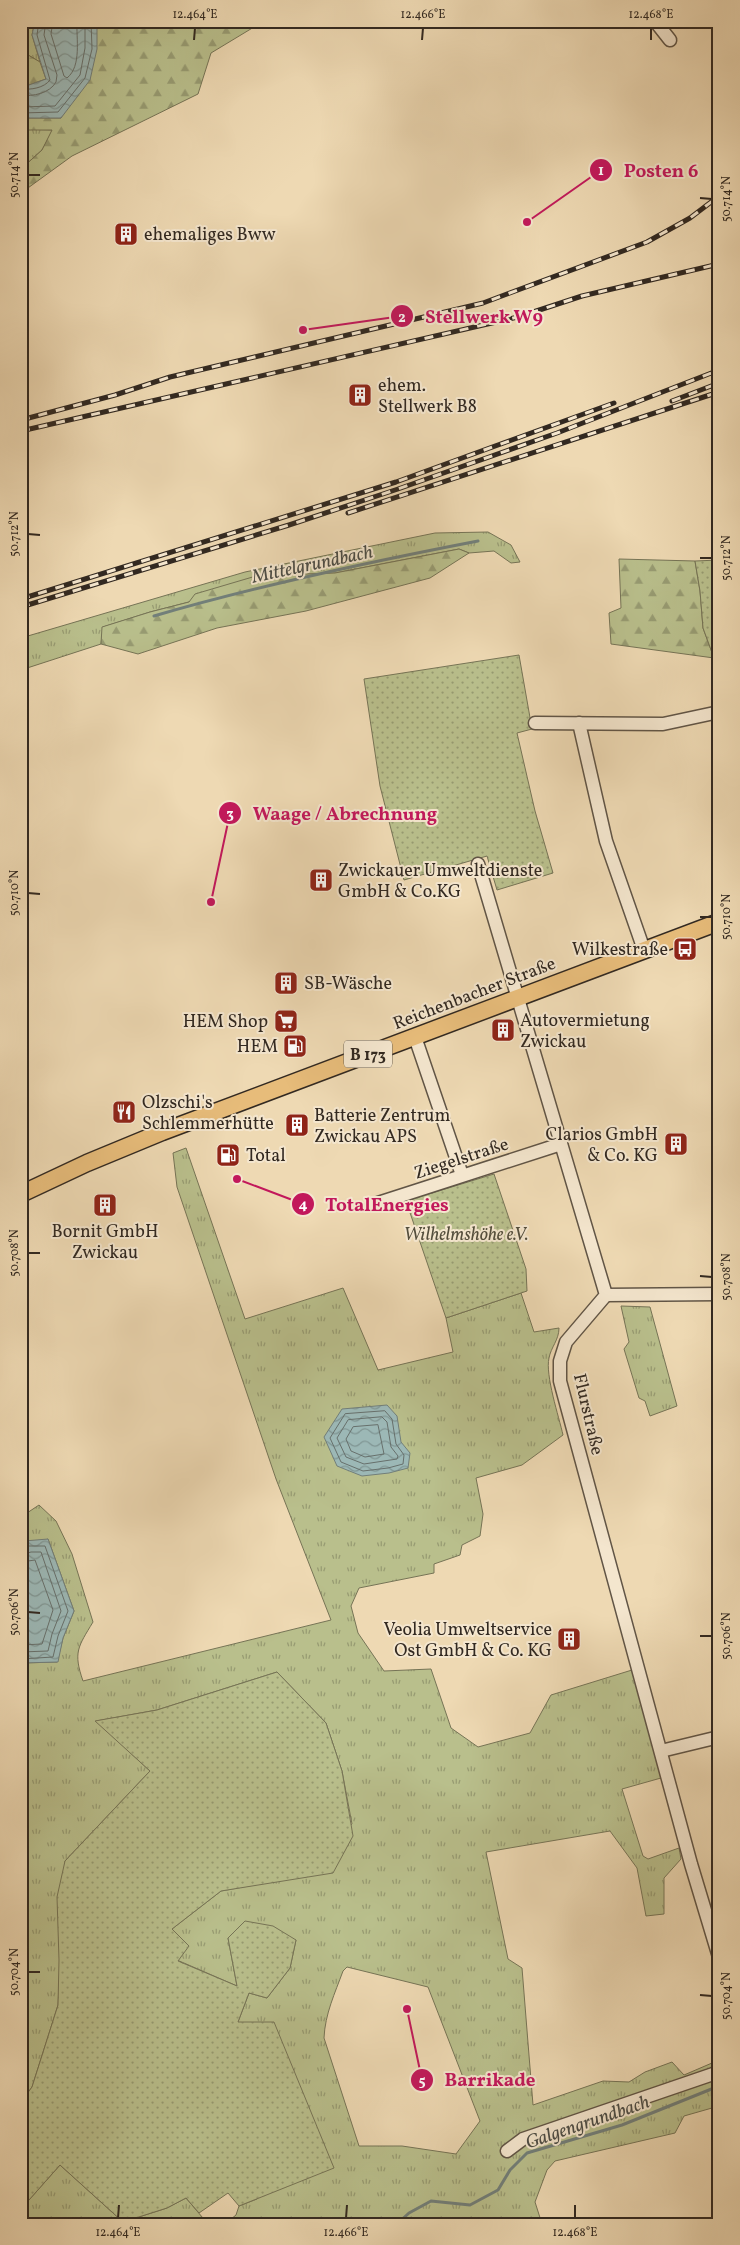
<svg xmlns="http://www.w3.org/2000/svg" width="740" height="2245" font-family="Vollkorn,serif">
  <defs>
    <pattern id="grass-tufts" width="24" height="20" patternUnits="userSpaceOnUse" patternTransform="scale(1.25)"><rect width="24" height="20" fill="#b9bf8c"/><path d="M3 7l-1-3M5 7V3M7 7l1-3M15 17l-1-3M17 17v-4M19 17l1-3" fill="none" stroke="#979b72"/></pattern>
    <pattern id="forest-firs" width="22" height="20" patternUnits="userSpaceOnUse" patternTransform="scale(1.25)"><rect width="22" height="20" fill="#b9bf8c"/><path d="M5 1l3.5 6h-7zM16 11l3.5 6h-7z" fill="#979b72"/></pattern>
    <pattern id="garden-dots" width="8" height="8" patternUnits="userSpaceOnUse" patternTransform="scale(1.25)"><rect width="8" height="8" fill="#b9bf8c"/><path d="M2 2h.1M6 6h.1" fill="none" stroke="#979b72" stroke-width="1.8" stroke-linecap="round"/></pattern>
    <pattern id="water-waves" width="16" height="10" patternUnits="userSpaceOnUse" patternTransform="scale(1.25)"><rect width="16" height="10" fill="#9cb8b6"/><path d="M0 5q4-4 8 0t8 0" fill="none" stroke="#809694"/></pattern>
  </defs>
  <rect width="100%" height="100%" fill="#eed9b3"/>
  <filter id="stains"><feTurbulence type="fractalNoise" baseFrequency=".004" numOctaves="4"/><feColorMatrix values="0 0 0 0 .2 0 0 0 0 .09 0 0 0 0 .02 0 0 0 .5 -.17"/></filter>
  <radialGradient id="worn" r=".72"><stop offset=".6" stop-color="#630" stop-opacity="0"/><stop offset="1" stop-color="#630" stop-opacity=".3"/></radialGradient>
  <g fill="url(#grass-tufts)" stroke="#767456" fill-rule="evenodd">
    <polygon points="29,21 35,21 32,35 40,62 23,52 21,53 21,25 29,25"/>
    <polygon points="22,129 53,130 42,150 21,169"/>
    <polygon points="488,532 511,545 520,562 511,563 494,551 469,553 459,549 335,573 256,576 189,602 150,612 103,627 101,644 21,670 21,638 245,572 435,533"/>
    <path d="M186 1148 245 1319 343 1288 378 1370 453 1352 446 1318 521 1293 534 1332 559 1328C559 1340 551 1347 549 1358 545 1375 559 1417 563 1435L522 1465 476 1478 483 1514 480 1536 462 1545 460 1555 434 1564V1573L359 1588 351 1606 358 1633 384 1671 431 1669 451 1728 478 1747 530 1733 551 1695 632 1670 661 1778 622 1789 643 1856 648 1859 679 1848 681 1859 664 1878V1914L646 1916 637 1868 610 1831 486 1852 508 1959 522 1968 533 2105 603 2081 629 2082 645 2072 672 2062 684 2075 719 2060V2106L684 2116 675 2133 555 2161 547 2170 535 2202 542 2224H225L236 2215 239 2206 257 2199 238 2022 249 1993 267 1998 290 1968 296 1940 228 1938 237 1986 177 1960 172 1929 221 1891 271 1882 352 1824 342 1771 326 1723 277 1672 157 1710 96 1721 150 1771 65 1861 58 2005 32 2087 21 2102V1663L57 1662 63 1638 74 1611 48 1539 21 1548V1517L39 1505 56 1521 72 1554 93 1622C78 1647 73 1652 83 1681L331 1620 276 1479 177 1187 173 1153ZM347 1967 428 1987 480 2121 456 2154 402 2146H359L324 2038C325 2014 335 1993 343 1971Z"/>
    <polygon points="621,1306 650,1307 677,1406 650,1416 645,1401 639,1398 624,1349 629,1342"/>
    <polygon points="60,2165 123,2222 167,2208 186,2198 208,2224 21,2224 21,2209"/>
  </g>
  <g fill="url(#forest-firs)" stroke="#767456">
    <polygon points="97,21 264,21 211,53 198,94 72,156 21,193 21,169 42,150 52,130 21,130 21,118 61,118"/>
    <polygon points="23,52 40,62 46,79 29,85 21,84 21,53"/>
    <polygon points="459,549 469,553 430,578 306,611 217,628 138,654 101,644 102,627 150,612 189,602 195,594 256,576 335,573"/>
    <polygon points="619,559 695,561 700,591 703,628 714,658 611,644 609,613 621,608"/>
  </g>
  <g fill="url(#garden-dots)" stroke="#767456">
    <polygon points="719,560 719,656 714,658 703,628 700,591 695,561"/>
    <polygon points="519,655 532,729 517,733 535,811 553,873 497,890 487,856 404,880 380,786 364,679"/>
    <polygon points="494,1174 526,1269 527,1291 446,1318 406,1201"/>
    <polygon points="277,1672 326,1723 342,1771 353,1836 333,1873 221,1891 172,1929 189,1946 178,1961 237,1986 228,1938 245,1921 273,1926 296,1940 290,1968 267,1998 249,1993 238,2022 274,2022 334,2168 239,2206 228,2193 199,2213 186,2198 167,2208 123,2222 60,2165 21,2209 21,2102 32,2087 58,2005 59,1960 57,1897 65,1861 150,1771 95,1721 157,1710"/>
  </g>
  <g fill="url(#water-waves)" stroke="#727f7a">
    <polygon points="35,21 97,21 97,49 90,80 61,118 21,118 21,84 29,85 46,79 32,35"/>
    <polygon points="387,1405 397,1416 401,1442 410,1453 408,1468 389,1473 362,1476 337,1466 324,1437 342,1409"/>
    <polygon points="48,1539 74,1611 63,1638 58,1662 21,1663 21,1548 24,1541"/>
  </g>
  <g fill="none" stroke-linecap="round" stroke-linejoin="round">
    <g stroke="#67706c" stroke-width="1">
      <path d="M53 21 51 34 64 76 67 78C82 66 76 38 77 21"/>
      <path d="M21 89C31 90 44 88 50 80L37 35 39 21"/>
      <path d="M21 95C33 97 50 93 56 82L57 75 44 35 46 21"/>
      <polyline points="21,107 55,106 80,75 85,48 85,21"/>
      <polyline points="21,113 58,112 85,78 92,49 91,21"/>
      <polygon points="385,1411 392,1419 396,1444 404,1455 403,1464 388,1468 363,1471 341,1462 330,1438 345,1414"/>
      <polygon points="382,1417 387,1422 391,1447 398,1456 397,1459 364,1464 346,1457 337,1438 348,1420"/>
      <polygon points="378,1425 384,1454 365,1457 351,1451 346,1439 353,1427"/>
      <polyline points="21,1548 29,1546 45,1546 68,1611 58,1636 53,1657 21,1659"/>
      <polyline points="21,1555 31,1552 41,1552 61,1611 52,1634 48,1651 21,1652"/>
      <polyline points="21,1562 35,1560 53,1610 42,1644 21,1645"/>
    </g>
    <g stroke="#727f7a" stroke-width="3">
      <path d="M154 616C260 585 369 562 478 541"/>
      <polyline points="397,2224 409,2213 431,2201 470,2205 498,2190 510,2170 527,2153 622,2125 719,2086"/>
    </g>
    <g stroke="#615546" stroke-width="15">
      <g id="minor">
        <polyline points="655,21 670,40"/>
        <polyline points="535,723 663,724 719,712"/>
        <polyline points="579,723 606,841 644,950"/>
        <polyline points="478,864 606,1295 566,1342 560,1361 560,1381 691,1864 719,1957"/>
        <polyline points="415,1037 462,1175"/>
        <polyline points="372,1205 561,1144"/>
        <polyline points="606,1295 719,1294"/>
        <polyline points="661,1751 719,1737"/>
        <polyline points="507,2151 523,2139 719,2072"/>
      </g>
    </g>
    <g stroke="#322921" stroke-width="19">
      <polyline id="major" points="21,1194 87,1163 162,1132 719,922"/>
    </g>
    <use href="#minor" stroke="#f4e6ce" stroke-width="12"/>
    <use href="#major" stroke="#e7bc7a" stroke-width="16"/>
    <g stroke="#322921" stroke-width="5">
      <g id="rail">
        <polyline points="672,401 719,383"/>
        <polyline points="21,420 115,395 170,377 483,303 647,242 690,218 719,196"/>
        <polyline points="21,431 518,317 582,296 719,264"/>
        <polyline points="348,513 719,392"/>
        <polyline points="21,599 396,482 614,403"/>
        <polyline points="21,607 289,525 398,489 557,433 719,370"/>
      </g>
    </g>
    <use href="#rail" stroke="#f4e6ce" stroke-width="3" stroke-dasharray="9" stroke-linecap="butt"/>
  </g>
  <path fill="none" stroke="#322921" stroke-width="2" d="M194 40 195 28M422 40 423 28M651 40V28M28 175H40M700 198 712 199M28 534 40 535M700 558H712M28 893 40 894M700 917H712M28 1253H40M700 1276 712 1277M28 1612 40 1613M700 1636H712M28 1972H40M700 1995 712 1996M118 2218 119 2205M346 2218 347 2205M575 2218V2205"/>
  <defs>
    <g id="building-square" transform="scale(1.25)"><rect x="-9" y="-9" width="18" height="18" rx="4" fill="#8f2418" stroke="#f4e6ce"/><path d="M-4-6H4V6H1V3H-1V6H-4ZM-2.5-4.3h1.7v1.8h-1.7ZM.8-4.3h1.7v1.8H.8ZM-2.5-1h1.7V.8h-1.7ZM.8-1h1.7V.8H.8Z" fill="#fff"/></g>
    <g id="bus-square" transform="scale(1.25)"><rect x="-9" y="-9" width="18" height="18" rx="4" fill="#8f2418" stroke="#f4e6ce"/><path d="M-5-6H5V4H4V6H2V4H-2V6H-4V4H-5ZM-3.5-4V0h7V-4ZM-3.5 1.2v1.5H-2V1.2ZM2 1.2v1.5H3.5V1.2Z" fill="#fff"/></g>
    <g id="supermarket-square" transform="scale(1.25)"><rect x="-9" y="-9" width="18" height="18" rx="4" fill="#8f2418" stroke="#f4e6ce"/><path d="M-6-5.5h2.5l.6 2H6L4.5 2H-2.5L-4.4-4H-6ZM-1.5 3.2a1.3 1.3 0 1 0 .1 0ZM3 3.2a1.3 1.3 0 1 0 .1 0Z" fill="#fff"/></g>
    <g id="fuel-square" transform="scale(1.25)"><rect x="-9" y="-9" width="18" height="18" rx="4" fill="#8f2418" stroke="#f4e6ce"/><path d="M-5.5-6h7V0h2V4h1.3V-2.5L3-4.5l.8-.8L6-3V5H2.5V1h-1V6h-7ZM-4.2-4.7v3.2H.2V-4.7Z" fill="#fff"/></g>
    <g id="restaurant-square" transform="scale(1.25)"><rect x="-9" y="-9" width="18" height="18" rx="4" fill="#8f2418" stroke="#f4e6ce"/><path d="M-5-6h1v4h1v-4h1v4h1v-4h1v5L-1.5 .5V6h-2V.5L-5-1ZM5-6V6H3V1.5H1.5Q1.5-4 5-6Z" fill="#fff"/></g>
  </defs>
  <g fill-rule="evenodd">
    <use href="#building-square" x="126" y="234"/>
    <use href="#building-square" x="360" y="395"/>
    <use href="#building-square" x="321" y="880"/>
    <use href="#bus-square" x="685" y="949"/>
    <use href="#building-square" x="286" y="983"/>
    <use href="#supermarket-square" x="286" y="1021"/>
    <use href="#building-square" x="503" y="1030"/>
    <use href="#fuel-square" x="295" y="1046"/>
    <use href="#restaurant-square" x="124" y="1112"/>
    <use href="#building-square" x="297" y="1125"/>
    <use href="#building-square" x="676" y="1144"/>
    <use href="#fuel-square" x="228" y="1155"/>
    <use href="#building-square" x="105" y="1205"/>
    <use href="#building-square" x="569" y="1639"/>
  </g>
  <g text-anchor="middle" stroke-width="4" stroke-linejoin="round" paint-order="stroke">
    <rect fill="#f4e6ce" stroke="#6c6255" stroke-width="1" x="344" y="1040.5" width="48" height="27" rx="4"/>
    <g font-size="16" font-weight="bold" fill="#322921">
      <text x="368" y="1060">B 173</text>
    </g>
    <g font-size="18" fill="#322921" stroke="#f4e6ce" text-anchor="start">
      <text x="144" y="240">ehemaliges Bww</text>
      <text x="378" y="391">ehem.<tspan x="378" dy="21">Stellwerk B8</tspan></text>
      <text x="338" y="876">Zwickauer Umweltdienste<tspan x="338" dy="21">GmbH &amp; Co.KG</tspan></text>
      <text x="668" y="955" text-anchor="end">Wilkestraße</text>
      <text x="304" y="989">SB-Wäsche</text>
      <text x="520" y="1026">Autovermietung<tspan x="520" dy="21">Zwickau</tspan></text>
      <text x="268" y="1027" text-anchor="end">HEM Shop</text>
      <text x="278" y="1052" text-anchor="end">HEM</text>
      <text x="142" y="1108">Olzschi's<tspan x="142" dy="21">Schlemmerhütte</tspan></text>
      <text x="314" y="1121">Batterie Zentrum<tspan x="314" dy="21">Zwickau APS</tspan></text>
      <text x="658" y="1140" text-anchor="end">Clarios GmbH<tspan x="658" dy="21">&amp; Co. KG</tspan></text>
      <text x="246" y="1161">Total</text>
      <text x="105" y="1237" text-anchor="middle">Bornit GmbH<tspan x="105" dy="21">Zwickau</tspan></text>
      <text x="552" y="1635" text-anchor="end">Veolia Umweltservice<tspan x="552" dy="21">Ost GmbH &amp; Co. KG</tspan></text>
    </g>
    <g font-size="18" fill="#322921" stroke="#f4e6ce">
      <text transform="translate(474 993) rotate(-21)" y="6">Reichenbacher Straße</text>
      <text transform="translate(461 1158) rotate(-18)" y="6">Ziegelstraße</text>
      <text transform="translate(589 1414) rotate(77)" y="6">Flurstraße</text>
    </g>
    <g font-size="18" font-style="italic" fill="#544e3c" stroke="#f4e6ce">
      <text x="466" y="1240">Wilhelmshöhe e.V.</text>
    </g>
    <g font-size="19" font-style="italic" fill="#4c4d46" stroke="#f4e6ce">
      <text transform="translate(312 563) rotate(-12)" y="7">Mittelgrundbach</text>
      <text transform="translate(587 2121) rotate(-19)" y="7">Galgengrundbach</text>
    </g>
  </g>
  <path fill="none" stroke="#c2185b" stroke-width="2" d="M527 222L601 170M303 330L402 316M211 902L230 813M237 1179L303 1204M407 2009L422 2080"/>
  <g fill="#c2185b" stroke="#f4e6ce" stroke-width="2">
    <circle cx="527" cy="222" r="5"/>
    <circle cx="303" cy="330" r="5"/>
    <circle cx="211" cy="902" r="5"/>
    <circle cx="237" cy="1179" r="5"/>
    <circle cx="407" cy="2009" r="5"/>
    <circle cx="601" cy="170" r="12"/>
    <circle cx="402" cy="316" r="12"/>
    <circle cx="230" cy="813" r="12"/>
    <circle cx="303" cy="1204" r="12"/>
    <circle cx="422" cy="2080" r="12"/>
  </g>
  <g font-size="15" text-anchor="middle" font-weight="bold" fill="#fff">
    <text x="601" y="175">1</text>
    <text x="402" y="322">2</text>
    <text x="230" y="818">3</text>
    <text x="303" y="1209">4</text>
    <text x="422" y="2085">5</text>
  </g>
  <g font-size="19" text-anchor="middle" font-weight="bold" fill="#c2185b" stroke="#f4e6ce" stroke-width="4" stroke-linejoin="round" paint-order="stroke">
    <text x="661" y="177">Posten 6</text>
    <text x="484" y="323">Stellwerk W9</text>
    <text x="345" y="820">Waage / Abrechnung</text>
    <text x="387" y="1211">TotalEnergies</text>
    <text x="490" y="2086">Barrikade</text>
  </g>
  <rect width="740" height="2245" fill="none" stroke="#eed9b3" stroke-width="55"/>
  <rect x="28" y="28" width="684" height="2190" fill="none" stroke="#322921" stroke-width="2"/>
  <g font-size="12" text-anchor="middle" fill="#322921">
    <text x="195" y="18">12.464°E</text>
    <text x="423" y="18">12.466°E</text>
    <text x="651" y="18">12.468°E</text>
    <text transform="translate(14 175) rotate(-90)" y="4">50.714°N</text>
    <text transform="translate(726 199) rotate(-90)" y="4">50.714°N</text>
    <text transform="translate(14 534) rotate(-90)" y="4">50.712°N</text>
    <text transform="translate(726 558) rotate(-90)" y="4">50.712°N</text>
    <text transform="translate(14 893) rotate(-90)" y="4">50.710°N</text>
    <text transform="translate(726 917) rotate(-90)" y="4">50.710°N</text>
    <text transform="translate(14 1253) rotate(-90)" y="4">50.708°N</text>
    <text transform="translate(726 1277) rotate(-90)" y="4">50.708°N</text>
    <text transform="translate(14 1612) rotate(-90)" y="4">50.706°N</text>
    <text transform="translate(726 1636) rotate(-90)" y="4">50.706°N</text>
    <text transform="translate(14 1972) rotate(-90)" y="4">50.704°N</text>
    <text transform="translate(726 1996) rotate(-90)" y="4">50.704°N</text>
    <text x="118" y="2236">12.464°E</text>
    <text x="346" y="2236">12.466°E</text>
    <text x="575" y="2236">12.468°E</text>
  </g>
  <rect width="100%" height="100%" filter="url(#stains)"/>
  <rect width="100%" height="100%" fill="url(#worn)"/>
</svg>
